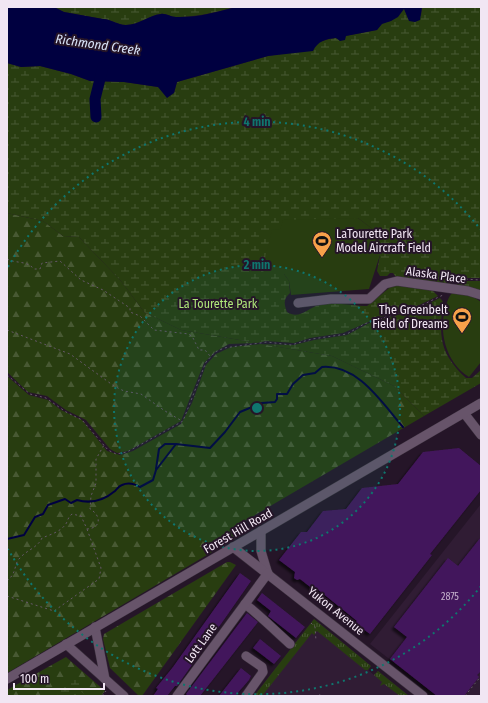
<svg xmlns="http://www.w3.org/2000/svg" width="488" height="703" font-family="'Fira Sans Condensed',sans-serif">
  <defs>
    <pattern id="grass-tufts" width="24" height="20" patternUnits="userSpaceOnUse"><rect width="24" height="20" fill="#283d10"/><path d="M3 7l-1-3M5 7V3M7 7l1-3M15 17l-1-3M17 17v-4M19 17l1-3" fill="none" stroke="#485933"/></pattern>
    <pattern id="forest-firs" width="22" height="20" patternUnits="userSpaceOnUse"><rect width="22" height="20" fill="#283d10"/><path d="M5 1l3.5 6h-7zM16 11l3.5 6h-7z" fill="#485933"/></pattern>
    <pattern id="wetland-marsh" width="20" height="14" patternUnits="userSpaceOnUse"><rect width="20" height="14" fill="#283d10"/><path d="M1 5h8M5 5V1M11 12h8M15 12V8" fill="none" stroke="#485933"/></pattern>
    <filter id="shadow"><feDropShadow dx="-2.5" dy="2.5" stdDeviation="1" flood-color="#0009"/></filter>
  </defs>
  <rect width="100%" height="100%" fill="#251528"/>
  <g fill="#301c34">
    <polygon points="481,504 481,696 437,696 370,644"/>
    <polygon points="314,619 371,666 368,670 374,675 378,671 409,696 254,696"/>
  </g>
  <g fill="url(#grass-tufts)">
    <polygon points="314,619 371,666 368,670 365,670 317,631 314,635 312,633 262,696 254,696"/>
    <polygon points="378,671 409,696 400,696 384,684 380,686 382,682 374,675"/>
  </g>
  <g fill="url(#forest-firs)">
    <polygon points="7,213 43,221 63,236 79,237 121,281 144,312 181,330 257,343 229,344 215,352 204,363 181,421 128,451 117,453 110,449 86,420 66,410 47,396 28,392 7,372"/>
    <polygon points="261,344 332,356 394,386 424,416 243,522 246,532 7,673 7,376 29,395 48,400 61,410 82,420 107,451 120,455 133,451 181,424 192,403 206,365 216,354 231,347"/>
    <polygon points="227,562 230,562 236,565 142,696 139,696 110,668 103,639 104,634"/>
    <polygon points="66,657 105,691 101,696 7,696 7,690"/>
  </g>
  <g fill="url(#wetland-marsh)">
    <path d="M54 7H236C217 12 196 17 176 17 171 17 165 13 161 14 149 15 139 25 126 25 117 25 111 19 103 19L64 12Z"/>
    <path d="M422 7H481V278H460L449 284 396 277 393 273H390L387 276H380L377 271 380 255 379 234 358 218 266 274H284L289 281 290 293C283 299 284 304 287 312 299 320 308 308 319 305 335 301 351 306 367 306L393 285 432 290 438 296 413 308 380 317 343 333 310 338 294 343 266 341 257 343 181 330 144 312 121 281 79 237 63 236 43 221 7 213V63L21 67 40 66 71 74 90 81 124 82 158 87 174 93 177 82 268 56 287 53 329 39 377 30 382 23 391 21 404 8 421 16Z"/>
    <polygon points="461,281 481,281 481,290 456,285 457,283"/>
    <path d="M440 298 443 302C439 336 439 353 466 378H472L481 370V383L424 416 394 386 332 356 261 344 294 345 314 340 347 335 371 322 413 311Z"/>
    <polygon points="74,676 79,680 81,691 86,696 58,696 56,687 61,687"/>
  </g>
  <g fill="#283d10">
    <polygon points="358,218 379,234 380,255 369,289 291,295 289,281 284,274 266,274 262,270 272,230 280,229 283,220"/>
    <path d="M454 292 469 294 481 302V362L469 377C445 362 438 330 446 305 448 300 449 295 454 292Z"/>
  </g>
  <path fill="#000040" d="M7 7H54L64 12 103 19C111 19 117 25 126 25 139 25 149 15 161 14 165 13 171 17 176 17 196 18 217 12 236 7H422L420 20 415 22 409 21 404 9 398 17 391 21 382 24 377 30 346 36 345 40 340 41 336 38C325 39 318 41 313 51L268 56 177 82 174 93 167 98 158 87 124 82 90 81 71 74 40 66 21 67 7 63Z"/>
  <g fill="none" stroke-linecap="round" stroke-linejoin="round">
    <g stroke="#000040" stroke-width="2">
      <polyline points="156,469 159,449 165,444 176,444"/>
      <path d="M7 539 24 535 35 517 43 514 48 505 65 499 71 503 77 500C91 504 103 501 115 491 117 489 119 486 122 485 128 482 135 484 140 487L153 480 156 470 176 444 210 448 225 432 240 412 262 403 275 402 277 399V394H287L293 384 303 375 315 373 322 367C358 364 382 403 403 427"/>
    </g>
    <polyline stroke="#000040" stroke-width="11" points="96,117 95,99 103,67"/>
  </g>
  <g fill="#43165c" filter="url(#shadow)">
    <polygon points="459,448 481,466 481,490 430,554 432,555 370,634 355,623 357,621 316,588 314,590 300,579 297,580 294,578 295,572 279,560 301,532 307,532 323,511 346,509 362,488 398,484 423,452"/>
    <polygon points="481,537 481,671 477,675 479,677 464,696 437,696 390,659 407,637 394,627 448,558 458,566"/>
    <polygon points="240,573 251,581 228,614 177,686 175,686 167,696 153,696 158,689 156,688 173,667"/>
    <polygon points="262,593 305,627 296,638 268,616 271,611 257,600"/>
    <polygon points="247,613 258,622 200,696 188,696 186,694"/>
    <polygon points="260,639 281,656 274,664 253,648"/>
    <polygon points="241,668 251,676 249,680 235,696 219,696"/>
  </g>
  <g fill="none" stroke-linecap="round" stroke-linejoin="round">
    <g stroke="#3b303d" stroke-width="10">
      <g id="minor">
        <polyline points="298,303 331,299 369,299 385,284 397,281 468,291 481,295"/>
        <polyline points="464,413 481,435"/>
        <polyline points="261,531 261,551 267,571"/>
        <polyline points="233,547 423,696"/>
        <path d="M245 604C262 617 274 630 290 644"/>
        <polyline points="95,627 105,679"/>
        <polyline points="66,644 124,696"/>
        <polyline points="7,679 481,403"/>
        <polyline points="177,696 268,573"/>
        <polyline points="246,696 263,672 262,667 246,656"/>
      </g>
    </g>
    <g stroke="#665869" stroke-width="1" stroke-dasharray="2 3" stroke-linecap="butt">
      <path d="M7 259C17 264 26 260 34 269H40L42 263 60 261 81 280 103 290 130 308V312L140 316 154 330 189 334 193 338 199 350H205L210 356"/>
      <polyline points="456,281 463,279 481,280"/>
      <polyline points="7,330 70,354 114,386 124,391 141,394 165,411 182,421"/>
      <polyline points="7,375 30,394 46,398 66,412 82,420 108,450 116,454 127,452 183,421 206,362 215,352 224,348 267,342 291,345 312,339 347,334 364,324 418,307 443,295"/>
      <path d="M7 581C15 574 14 570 17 562 23 551 37 549 42 538 49 535 60 532 65 525 68 522 67 518 72 514L81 516 87 529C102 528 101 515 90 509L91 496 96 483V459L104 445"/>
      <polyline points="7,596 54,611 99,579 101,568 87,529"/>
      <polyline points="311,623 315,627 316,641"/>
      <polyline points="102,696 106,691"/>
      <polyline points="319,696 320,694"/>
      <polyline points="465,696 481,676"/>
    </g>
    <use href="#minor" stroke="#67546a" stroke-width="9"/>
  </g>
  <circle cx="257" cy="408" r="143" fill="#0f766e" fill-opacity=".12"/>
  <g fill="none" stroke="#0f766e" stroke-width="2" stroke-dasharray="2 4">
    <circle cx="257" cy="408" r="143"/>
    <path d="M481 586A286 286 0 0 1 8 549M8 267A286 286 0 0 1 481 230"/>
  </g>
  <defs>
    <g id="stadium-pin" transform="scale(1)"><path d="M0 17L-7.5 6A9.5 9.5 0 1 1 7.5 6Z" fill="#f8a14a" stroke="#251528"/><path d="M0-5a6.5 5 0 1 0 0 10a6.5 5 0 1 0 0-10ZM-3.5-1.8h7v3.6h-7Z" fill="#111"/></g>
  </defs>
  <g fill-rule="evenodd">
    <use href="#stadium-pin" x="322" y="241"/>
    <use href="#stadium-pin" x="462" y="317"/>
  </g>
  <g text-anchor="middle" stroke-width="4" stroke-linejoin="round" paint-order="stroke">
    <g font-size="10" fill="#c6b2cd">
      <text x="450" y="600">2875</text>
    </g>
    <g font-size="12" fill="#f1e6f3" stroke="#251528" text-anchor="start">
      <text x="336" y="238">LaTourette Park<tspan x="336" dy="14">Model Aircraft Field</tspan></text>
      <text x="448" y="314" text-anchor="end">The Greenbelt<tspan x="448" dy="14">Field of Dreams</tspan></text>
    </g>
    <g font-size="12" fill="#f1e6f3" stroke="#251528">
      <text transform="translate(436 275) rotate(8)" y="4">Alaska Place</text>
      <text transform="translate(238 531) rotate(-30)" y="4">Forest Hill Road</text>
      <text transform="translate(336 611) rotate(39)" y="4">Yukon Avenue</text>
      <text transform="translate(201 643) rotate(-54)" y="4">Lott Lane</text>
    </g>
    <g font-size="12" fill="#aee679" stroke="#251528">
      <text x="218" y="308">La Tourette Park</text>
    </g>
    <g font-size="13" font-style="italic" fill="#d9e3f8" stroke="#251528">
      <text transform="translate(98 44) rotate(8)" y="5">Richmond Creek</text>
    </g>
  </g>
  <circle cx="257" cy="408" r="6" fill="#0f766e" stroke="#251528" stroke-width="2"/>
  <g font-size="12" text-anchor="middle" font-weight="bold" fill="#0f766e" stroke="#251528" stroke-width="4" stroke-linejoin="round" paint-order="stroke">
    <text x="257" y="126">4 min</text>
    <text x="257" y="269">2 min</text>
  </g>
  <rect width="488" height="703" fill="none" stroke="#f1e6f3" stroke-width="16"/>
  <path d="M14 683v6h90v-6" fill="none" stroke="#f1e6f3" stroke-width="2"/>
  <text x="20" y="683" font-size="12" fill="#f1e6f3" stroke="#251528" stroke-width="3" paint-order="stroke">100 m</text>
</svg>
